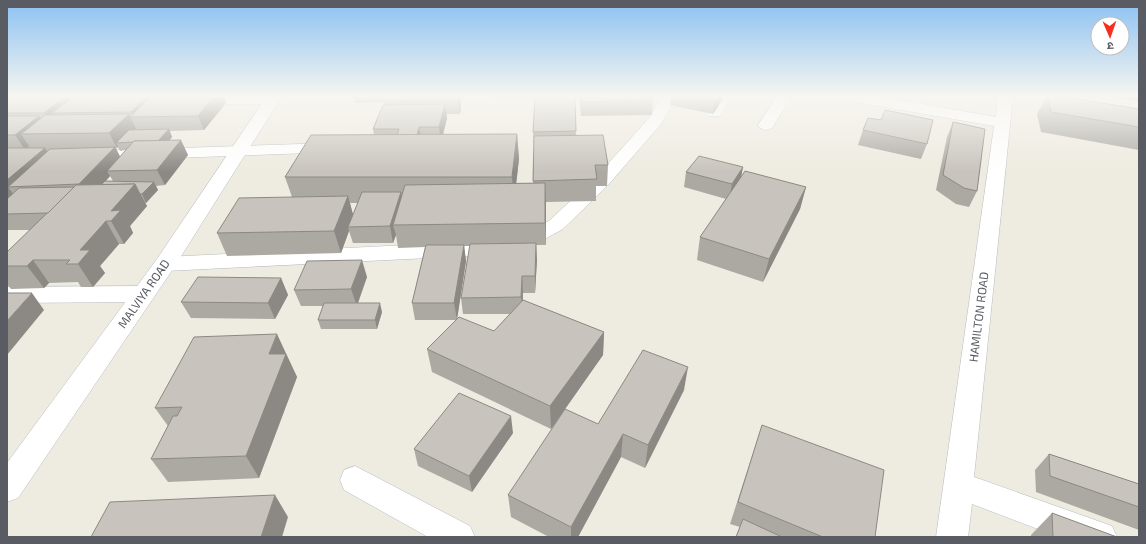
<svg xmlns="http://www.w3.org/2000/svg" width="1146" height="544" font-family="'Exo 2','Noto Sans Devanagari',sans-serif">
  <rect width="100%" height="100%" fill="#eeebe0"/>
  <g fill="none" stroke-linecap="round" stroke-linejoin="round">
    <g stroke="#b8bbc1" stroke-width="1">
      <g id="street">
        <polygon points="196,96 278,96 280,99 277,102 272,104 191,104 188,101 191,98"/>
        <polygon points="662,96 677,96 661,124 609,184 563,229 530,247 490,255 165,271 157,269 154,264 157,259 165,257 490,241 517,237 549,221 597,176 649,118"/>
        <polygon points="717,96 732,96 720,116 708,116 706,113"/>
        <polygon points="777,96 792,96 772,128 766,130 760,128 758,125"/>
        <polygon points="842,96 877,96 996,117 998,96 1013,96 974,477 1112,526 1117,537 1059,537 972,504 968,537 936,537 994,126 849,101 844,99"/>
        <polygon points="332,143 338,144 341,148 338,152 90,161 84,160 81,156 84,152 90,151"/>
        <polygon points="144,286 152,288 155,294 152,300 144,302 7,303 7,287"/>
        <polygon points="355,466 470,526 475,537 428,537 344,490 340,480 344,470"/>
      </g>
    </g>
    <g stroke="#b9bdc4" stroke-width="1">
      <polygon id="secondary" points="267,96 282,96 173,269 18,498 7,502 7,463 157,259"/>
    </g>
    <use href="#street" fill="#fff" fill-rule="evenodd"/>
    <use href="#secondary" fill="#fff" fill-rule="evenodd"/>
  </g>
  <g fill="#aca9a3" fill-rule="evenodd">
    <path d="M7 96H224L226 103 204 130 170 131 172 137 170 140 188 155 165 185 156 186 158 190 146 203H145L147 206 130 226 133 233 124 244H119L100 266 105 273 93 287H81L78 282 49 283 44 288 11 289 7 284V252L30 230H7ZM118 147 120 151 126 150 120 157 116 148ZM110 176 113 181H106Z"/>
    <path d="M353 96H460L461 105 460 114H446L447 118 443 135 517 134 519 159 516 183H533L534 147 533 132 535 98 493 99V96H652L653 100 652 115 581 116 579 97H575L576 135 608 165 607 186H596V201L546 202V245H536L537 260 535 293H523V300L604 332 603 355 551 429 432 372 427 349 456 320H415L412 303 425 247 398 248 396 235 393 243H353L349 231 341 253 227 256 217 233 292 197 285 177 374 135 373 129 385 105 384 102 355 103ZM350 203H358L353 215ZM464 246H470L461 298 463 314H510L494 331 457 318 466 261Z"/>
    <polygon points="671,96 723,96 722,100 713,114 670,105"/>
    <polygon points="1047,96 1059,96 1139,109 1139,150 1041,132 1037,114"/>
    <polygon points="1106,96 1139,96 1139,102"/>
    <polygon points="953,122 977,191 969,207 956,204 936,190 947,137"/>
    <polygon points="863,130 927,144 921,159 858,145"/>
    <polygon points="743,167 741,176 806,187 800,209 763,282 697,260 700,237 726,199 684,187 686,172"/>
    <polygon points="367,277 357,303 382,312 377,329 321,329 318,320 323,306 301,306 294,290"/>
    <polygon points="281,278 288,295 275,319 191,318 181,302"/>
    <polygon points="286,354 297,377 259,478 168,482 151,459 168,426 155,408"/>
    <polygon points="684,390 645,468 621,457 578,537 549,537 511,517 508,495 598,424"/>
    <polygon points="762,425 875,537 736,537 740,527 730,524"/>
    <polygon points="513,433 472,492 418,466 414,449"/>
    <polygon points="1049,454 1139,484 1139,530 1036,492 1035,470"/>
    <polygon points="1052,513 1117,537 1031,537 1031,535"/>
  </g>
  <g fill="#8c8984">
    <polygon points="66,96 71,96 77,108 52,113 58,123 53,128 44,113"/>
    <polygon points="148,96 158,96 133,117 131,112"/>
    <polygon points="214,96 224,96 226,103 204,130 198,116"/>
    <polygon points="459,96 460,96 461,105 460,114 458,100"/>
    <polygon points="718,96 723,96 722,100 713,114 715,100"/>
    <polygon points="445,104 447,118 441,142 439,127"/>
    <polygon points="129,114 136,129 122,143 116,143 118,147 117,148 109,133"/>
    <polygon points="39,116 48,130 21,134 29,146 25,150 15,135"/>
    <polygon points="419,127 422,142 416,137"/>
    <polygon points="169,129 172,137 161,150 157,142"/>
    <polygon points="517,134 519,159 514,203 512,177"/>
    <polygon points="181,140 188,155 165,185 157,170"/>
    <polygon points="115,147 123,162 107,171 110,176 89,200 79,184"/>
    <polygon points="45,148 54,163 8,187 16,198 7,206 7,180"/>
    <polygon points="743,167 740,183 729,200 732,184"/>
    <polygon points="154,182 158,190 146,203 142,194"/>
    <polygon points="545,183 546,205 546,245 545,223"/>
    <polygon points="135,184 147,206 130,226 133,233 124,244 111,221 111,211"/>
    <polygon points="806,187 800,209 763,282 769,259"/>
    <polygon points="401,192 404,208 393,225 396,235 393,243 390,226"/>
    <polygon points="348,196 354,218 348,227 349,231 341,253 334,231"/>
    <polygon points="106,221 119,244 100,266 105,273 93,287 78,264 80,250"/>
    <polygon points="536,243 537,260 535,293 535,276"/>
    <polygon points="464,245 466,261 457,320 454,303"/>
    <polygon points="33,260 49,283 44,288 27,266"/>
    <polygon points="362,260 367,277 357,306 351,289"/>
    <polygon points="522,276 523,293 522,314 521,297"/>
    <polygon points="281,278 288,295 275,319 268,303"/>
    <polygon points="32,293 44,310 7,355 7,321"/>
    <polygon points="380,303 382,312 377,329 375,320"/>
    <polygon points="604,332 603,355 551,429 550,406"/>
    <polygon points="277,334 297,377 259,478 246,456 269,354"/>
    <polygon points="688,367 684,390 645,468 648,445"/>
    <polygon points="511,416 513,433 472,492 469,476"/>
    <polygon points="623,434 621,457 578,537 571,537 571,527"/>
    <polygon points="275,495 288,517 282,537 261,537"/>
  </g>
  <g fill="#c8c4bd" stroke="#8c8984">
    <polygon points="7,96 66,96 44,113 7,113"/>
    <polygon points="74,96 148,96 131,112 52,113"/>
    <polygon points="151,96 214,96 198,116 130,117"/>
    <polygon points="386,96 459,96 458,100 384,101"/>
    <polygon points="535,96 575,96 576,131 533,132"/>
    <polygon points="581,96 652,96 653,100 581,102"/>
    <polygon points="697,96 718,96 715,100"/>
    <polygon points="1048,96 1059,96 1139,109 1139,127 1051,112"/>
    <polygon points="445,104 439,127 419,127 417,135 397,135 399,129 373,129 383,105"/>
    <polygon points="885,110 933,120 927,144 863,130 868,118 881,120"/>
    <polygon points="129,114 109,133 21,134 45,115"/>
    <polygon points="7,116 39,116 15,135 7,135"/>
    <polygon points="953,122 985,129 977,191 964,188 943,175"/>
    <polygon points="169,129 158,141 134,141 133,142 116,143 129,130"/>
    <polygon points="517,134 512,177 285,177 311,135"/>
    <polygon points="603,135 608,165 595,165 597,179 533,181 534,136"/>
    <polygon points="181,140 157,170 107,171 134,141"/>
    <polygon points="115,147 79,184 8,187 50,149"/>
    <polygon points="7,148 45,148 7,180"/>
    <polygon points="699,156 743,167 732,184 686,172"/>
    <polygon points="745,171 806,187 769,259 700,237"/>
    <polygon points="105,181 154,182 142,194 140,194 135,184 101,185"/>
    <polygon points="545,183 545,223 393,225 405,185"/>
    <polygon points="135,184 111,211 121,210 111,221 106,221 80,250 90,250 78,264 66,264 70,260 33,260 27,266 7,266 7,252 76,185"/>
    <polygon points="74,187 48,213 7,214 7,199 19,188"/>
    <polygon points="362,192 401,192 390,226 348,227"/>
    <polygon points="348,196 334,231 217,233 239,198"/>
    <polygon points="536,243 535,276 522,276 521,297 461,298 470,244"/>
    <polygon points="426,245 464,245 454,303 412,303"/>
    <polygon points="362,260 351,289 294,290 307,261"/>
    <polygon points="198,277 281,278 268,303 181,302"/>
    <polygon points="7,293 32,293 7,321"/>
    <polygon points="523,300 604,332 550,406 427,349 459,317 494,331"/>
    <polygon points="324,303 380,303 375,320 318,320"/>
    <polygon points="277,334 269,354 286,354 246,456 151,459 173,416 177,416 182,407 155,408 194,337"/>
    <polygon points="643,350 688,367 648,445 623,434 571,527 508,495 565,409 598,424"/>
    <polygon points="459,393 511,416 469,476 414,449"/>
    <polygon points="762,425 884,470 875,537 823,537 738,502"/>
    <polygon points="1049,454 1139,484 1139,507 1050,476"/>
    <polygon points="275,495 261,537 91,537 110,502"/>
    <polygon points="1052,513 1117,537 1053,537"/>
    <polygon points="743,519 782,537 736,537"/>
  </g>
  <linearGradient id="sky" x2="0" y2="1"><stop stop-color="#8bc1f1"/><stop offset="0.56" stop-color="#f7f6f1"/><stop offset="1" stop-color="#f7f6f1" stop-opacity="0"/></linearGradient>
  <rect width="1146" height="172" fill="url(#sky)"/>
  <g text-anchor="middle" stroke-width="4" stroke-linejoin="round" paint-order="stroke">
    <g font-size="12" fill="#595d63" stroke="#fff">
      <text transform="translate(144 294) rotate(-55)" y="4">MALVIYA ROAD</text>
      <text transform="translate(979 317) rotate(-83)" y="4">HAMILTON ROAD</text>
    </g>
  </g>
  <rect width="1146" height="544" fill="none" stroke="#595d63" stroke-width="16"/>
  <g transform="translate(1110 36) rotate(178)"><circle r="19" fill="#ffffff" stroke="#bdbec1"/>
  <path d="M0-3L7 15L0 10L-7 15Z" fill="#f5301e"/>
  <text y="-6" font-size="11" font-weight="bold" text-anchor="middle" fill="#595d63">उ</text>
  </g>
</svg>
